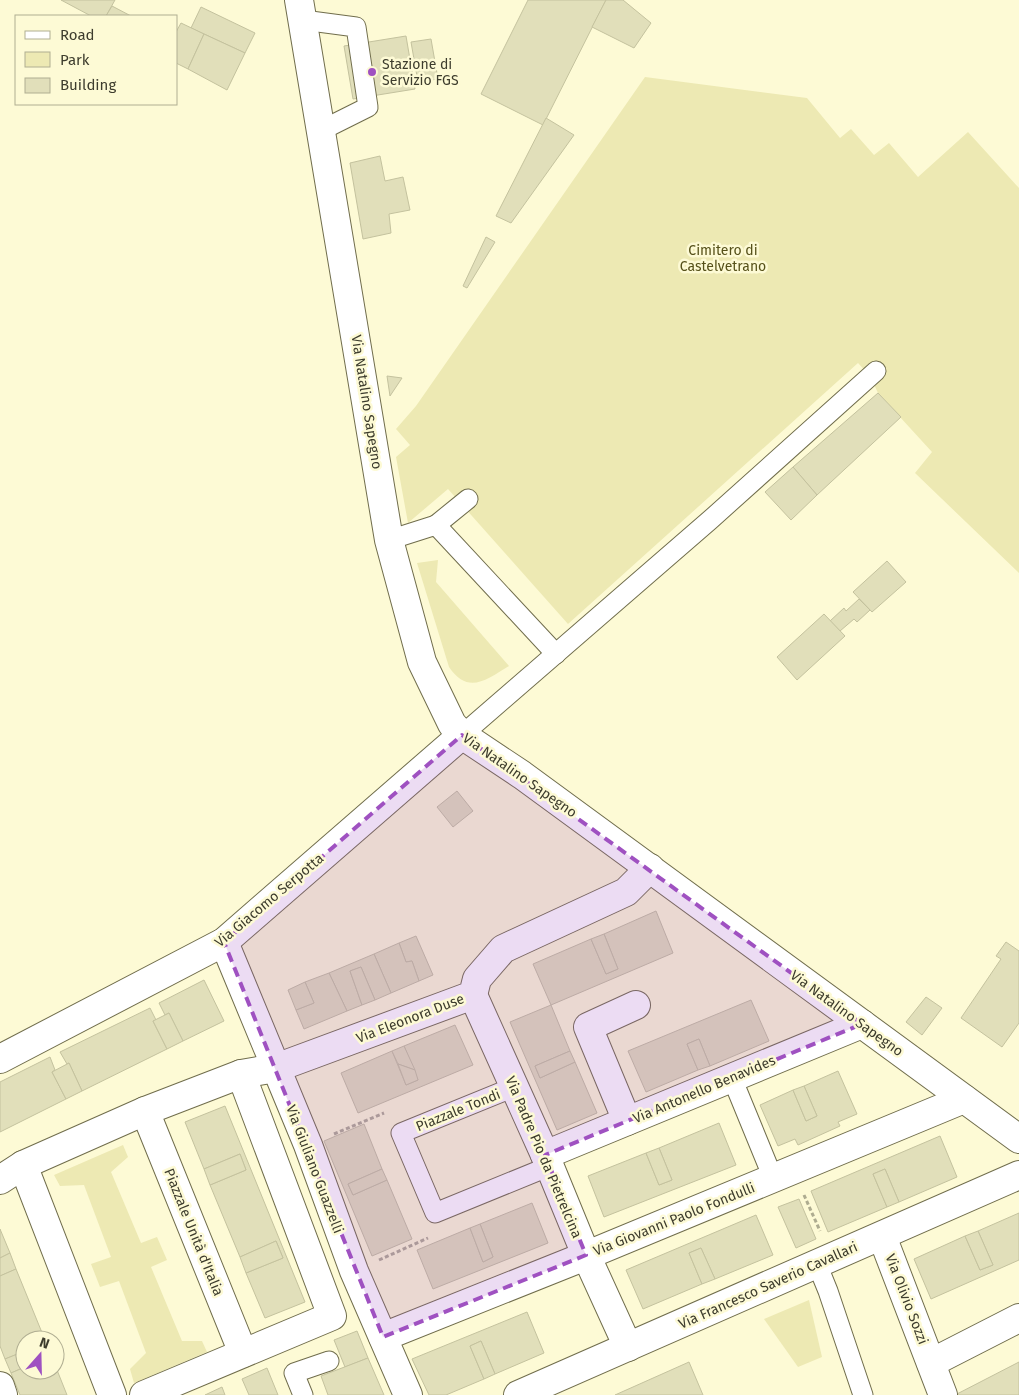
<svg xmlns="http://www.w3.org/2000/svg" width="1019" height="1395" font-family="'Fira Sans',sans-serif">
  <rect width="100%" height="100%" fill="#fdfad5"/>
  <g fill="#ede9b3">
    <polygon points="645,77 807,98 840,138 851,129 874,155 889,143 918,177 968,132 1019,188 1019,573 915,473 932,452 878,393 870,376 858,363 568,624 448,489 408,523 396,457 410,445 396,429 416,406"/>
    <path d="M438 560 436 582 509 666C486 680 468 695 449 667L417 563Z"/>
    <polygon points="123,1145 128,1157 111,1172 141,1243 157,1237 167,1260 151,1267 182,1341 202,1341 207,1352 134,1383 130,1369 146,1353 119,1281 100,1287 91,1264 111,1257 84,1185 60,1186 54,1175"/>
    <polygon points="809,1300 822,1357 798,1367 764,1319"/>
  </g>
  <g fill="#e1dfba" stroke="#c4c29e">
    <polygon points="61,0 115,0 106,16 91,16"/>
    <polygon points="528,0 606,0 543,125 481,94"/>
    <polygon points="606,0 623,0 651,23 634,48 592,27"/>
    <polygon points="112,6 131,16 106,16"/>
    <polygon points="201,7 255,33 245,53 191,28"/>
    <polygon points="181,23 204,34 188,69 176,63 176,32"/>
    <polygon points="204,34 245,53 227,90 188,69"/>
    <polygon points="406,36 415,89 353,99 344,46"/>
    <polygon points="431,39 438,79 418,82 411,42"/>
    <polygon points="546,118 574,135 511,223 496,216"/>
    <polygon points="380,156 385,181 403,177 410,210 389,214 391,233 363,239 350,163"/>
    <polygon points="486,237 495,242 467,288 463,286"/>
    <polygon points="387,376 402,378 390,396"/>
    <polygon points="878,393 901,417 817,495 793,467"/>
    <polygon points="793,467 817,495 791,520 765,492"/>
    <polygon points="887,561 906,582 872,612 853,592"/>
    <polygon points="859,599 870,610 857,622 854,619 840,631 830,621 844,608 846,611"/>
    <polygon points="824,614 845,636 797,680 777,657"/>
    <polygon points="457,791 473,811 453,827 437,807"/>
    <polygon points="656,911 673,953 551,1005 533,964 591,939 606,974 618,969 604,934"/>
    <polygon points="604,934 618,969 606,974 591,939"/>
    <polygon points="416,936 433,975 419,981 412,961 406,962 399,943"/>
    <polygon points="1006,942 1019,951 1019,1023 1002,1047 961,1018 1001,959 996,956"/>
    <polygon points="399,943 406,962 412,961 419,981 391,993 374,954"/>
    <polygon points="374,954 391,993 375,1000 361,967 350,971 362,1005 347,1011 329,973"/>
    <polygon points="361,967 375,1000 362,1005 350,971"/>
    <polygon points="329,973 347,1011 304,1029 296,1010 314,1003 305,982"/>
    <polygon points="204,980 224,1021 183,1041 169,1013 165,1015 159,1003"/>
    <polygon points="305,982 314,1003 296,1010 288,990"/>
    <polygon points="926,997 942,1008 922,1035 906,1022"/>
    <polygon points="751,1000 769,1041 710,1066 699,1039 687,1044 698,1070 646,1092 628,1051"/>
    <polygon points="551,1005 570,1051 535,1066 540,1078 575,1062 597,1113 557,1130 510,1022"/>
    <polygon points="150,1008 156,1020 153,1021 167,1049 82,1091 69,1063 67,1064 60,1052"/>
    <polygon points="169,1013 183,1041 167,1049 153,1021"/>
    <polygon points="455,1025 473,1065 358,1113 341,1073 392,1051 406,1085 418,1080 404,1046"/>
    <polygon points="699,1039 710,1066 698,1070 687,1044"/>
    <polygon points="404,1046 415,1070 398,1064 392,1051"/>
    <polygon points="570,1051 575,1062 540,1078 535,1066"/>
    <polygon points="50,1057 55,1070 52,1072 66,1099 0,1132 0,1082"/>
    <polygon points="69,1063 82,1091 66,1099 52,1072"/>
    <polygon points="398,1064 415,1070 418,1080 406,1085"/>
    <polygon points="838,1071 857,1114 838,1122 840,1126 798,1145 795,1139 778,1146 760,1105 793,1090 806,1121 817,1116 804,1086"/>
    <polygon points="804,1086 817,1116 806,1121 793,1090"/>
    <polygon points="225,1106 305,1302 265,1318 246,1273 283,1258 276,1241 240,1257 210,1185 246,1170 240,1154 204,1169 185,1122"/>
    <polygon points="719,1123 736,1165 604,1217 588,1176 646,1153 659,1185 672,1180 659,1148"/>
    <polygon points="364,1124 382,1169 348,1184 353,1195 387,1180 412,1239 372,1256 324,1141"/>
    <polygon points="940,1136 957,1177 899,1202 885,1169 873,1174 887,1207 828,1232 811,1191"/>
    <polygon points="659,1148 672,1180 659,1185 646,1153"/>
    <polygon points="240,1154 246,1170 210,1185 204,1169"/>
    <polygon points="382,1169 387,1180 353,1195 348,1184"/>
    <polygon points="885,1169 899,1202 887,1207 873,1174"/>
    <polygon points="799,1199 816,1239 796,1248 778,1207"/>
    <polygon points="532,1203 548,1243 433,1289 417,1250 470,1228 483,1262 493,1257 480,1224"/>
    <polygon points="1019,1213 1019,1260 931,1299 914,1259 965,1236 980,1270 993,1265 978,1231"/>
    <polygon points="756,1215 773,1255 715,1279 701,1248 689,1253 702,1284 643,1309 626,1270"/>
    <polygon points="480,1224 493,1257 483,1262 470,1228"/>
    <polygon points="0,1229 10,1253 0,1258"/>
    <polygon points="978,1231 993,1265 980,1270 965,1236"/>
    <polygon points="276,1241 283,1258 246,1273 240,1257"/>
    <polygon points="701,1248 715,1279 702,1284 689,1253"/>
    <polygon points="10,1253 16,1269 0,1276 0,1258"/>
    <polygon points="16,1269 45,1340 25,1340 25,1351 5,1359 0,1346 0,1276"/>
    <polygon points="527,1312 544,1353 495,1374 481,1341 470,1346 484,1379 446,1395 429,1395 412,1359"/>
    <polygon points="357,1331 368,1358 345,1367 334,1340"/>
    <polygon points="481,1341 495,1374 484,1379 470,1346"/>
    <polygon points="25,1351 25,1367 11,1373 5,1359"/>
    <polygon points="368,1358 384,1395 328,1395 321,1376"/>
    <polygon points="689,1362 703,1395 615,1395"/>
    <polygon points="1019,1362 1019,1395 955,1395"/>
    <polygon points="55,1365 67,1395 20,1395 11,1373 25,1367 25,1370 55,1370"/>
    <polygon points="267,1368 278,1395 249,1395 242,1379"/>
    <polygon points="222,1387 225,1395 205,1395"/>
  </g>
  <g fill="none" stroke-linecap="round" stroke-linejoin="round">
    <g stroke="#706d4c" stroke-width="21">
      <g id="service">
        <polyline points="303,20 356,27 368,107 322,130"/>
        <polyline points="436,525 468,499"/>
        <polyline points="389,540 436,525 556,654"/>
        <polyline points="462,735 710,520 876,371"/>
        <polyline points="732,1078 773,1178"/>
        <polyline points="514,1087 401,1133 435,1213 550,1166"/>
        <polyline points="817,1264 828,1291 863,1395"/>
        <polyline points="303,1395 294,1373 329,1361"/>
      </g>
    </g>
    <g stroke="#706d4c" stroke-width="30">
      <g id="minor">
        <polyline points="299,0 389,540 422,662 452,724 462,735 522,775 1019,1139"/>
        <polyline points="224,942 308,1145 354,1271 408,1395"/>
        <polyline points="473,995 545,1155 586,1255 628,1347"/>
        <polyline points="0,1059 224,942 462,735"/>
        <polyline points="145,1111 243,1353"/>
        <polyline points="627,1121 588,1027 636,1005"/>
        <polyline points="545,1155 862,1024"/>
        <polyline points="23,1165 112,1395"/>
        <polyline points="0,1180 23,1165 145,1111 241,1074 276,1068 473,995 477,979 503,949 626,892 650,868"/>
        <polyline points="882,1236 943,1395"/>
        <polyline points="383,1337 578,1259 964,1099"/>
        <polyline points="931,1363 1019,1318"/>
        <polyline points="0,1386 3,1395"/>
        <polyline points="144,1395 332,1316 241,1074"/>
        <polyline points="518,1395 1019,1175"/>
      </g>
    </g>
    <g stroke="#aeac90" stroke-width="3" stroke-dasharray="4 2.5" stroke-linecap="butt">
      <polyline points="334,1134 384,1113"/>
      <polyline points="804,1195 820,1231"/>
      <polyline points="379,1260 428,1238"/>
    </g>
    <use href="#service" stroke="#fff" stroke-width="19"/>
    <use href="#minor" stroke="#fff" stroke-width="28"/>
  </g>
  <path fill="#9f51c1" fill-opacity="0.2" stroke="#9f51c1" stroke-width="4" stroke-dasharray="10 6" stroke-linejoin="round" d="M462 735 862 1024 545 1155 586 1255 383 1337 224 942Z"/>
  <circle fill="#9f51c1" stroke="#fdfad5" stroke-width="2" cx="372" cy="72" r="5"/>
  <g text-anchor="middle" stroke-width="5" stroke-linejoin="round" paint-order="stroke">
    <g font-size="14" fill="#3d3c2d" stroke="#fdfad5" text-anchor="start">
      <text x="382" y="69">Stazione di<tspan x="382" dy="16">Servizio FGS</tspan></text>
    </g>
    <g font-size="14" fill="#56511a" stroke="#fdfad5">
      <text x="723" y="255">Cimitero di<tspan x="723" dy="16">Castelvetrano</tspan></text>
    </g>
    <g font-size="14" fill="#3d3c2d" stroke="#fdfad5">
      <text transform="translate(367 402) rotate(81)" y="5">Via Natalino Sapegno</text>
      <text transform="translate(520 775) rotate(35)" y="5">Via Natalino Sapegno</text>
      <text transform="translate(269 900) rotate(-40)" y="5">Via Giacomo Serpotta</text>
      <text transform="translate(847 1013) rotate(36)" y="5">Via Natalino Sapegno</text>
      <text transform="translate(410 1018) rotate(-21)" y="5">Via Eleonora Duse</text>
      <text transform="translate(704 1089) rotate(-23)" y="5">Via Antonello Benavides</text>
      <text transform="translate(458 1110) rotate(-22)" y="5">Piazzale Tondi</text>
      <text transform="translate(544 1157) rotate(67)" y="5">Via Padre Pio da Pietrelcina</text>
      <text transform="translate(315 1169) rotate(69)" y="5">Via Giuliano Guazzelli</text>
      <text transform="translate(674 1219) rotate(-22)" y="5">Via Giovanni Paolo Fondulli</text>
      <text transform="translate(194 1232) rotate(68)" y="5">Piazzale Unità d'Italia</text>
      <text transform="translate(768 1285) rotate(-24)" y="5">Via Francesco Saverio Cavallari</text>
      <text transform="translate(907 1299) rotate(69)" y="5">Via Olivio Sozzi</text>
    </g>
  </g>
  <rect x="15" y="15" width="162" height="90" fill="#fdfad5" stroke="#b0ae92"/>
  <rect x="25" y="31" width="25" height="8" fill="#ffffff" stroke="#b0ae92"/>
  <text x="60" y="40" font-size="15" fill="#3d3c2d">Road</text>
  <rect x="25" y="52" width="25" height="15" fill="#ede9b3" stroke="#b0ae92"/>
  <text x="60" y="65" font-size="15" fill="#3d3c2d">Park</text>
  <rect x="25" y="78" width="25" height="15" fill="#e1dfba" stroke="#b0ae92"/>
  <text x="60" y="90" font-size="15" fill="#3d3c2d">Building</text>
  <g transform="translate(40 1355) rotate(20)"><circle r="24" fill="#fdfad5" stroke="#b0ae92"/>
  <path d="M0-4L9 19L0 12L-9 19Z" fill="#9f51c1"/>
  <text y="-8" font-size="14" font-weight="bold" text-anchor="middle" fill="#3d3c2d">N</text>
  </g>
</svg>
